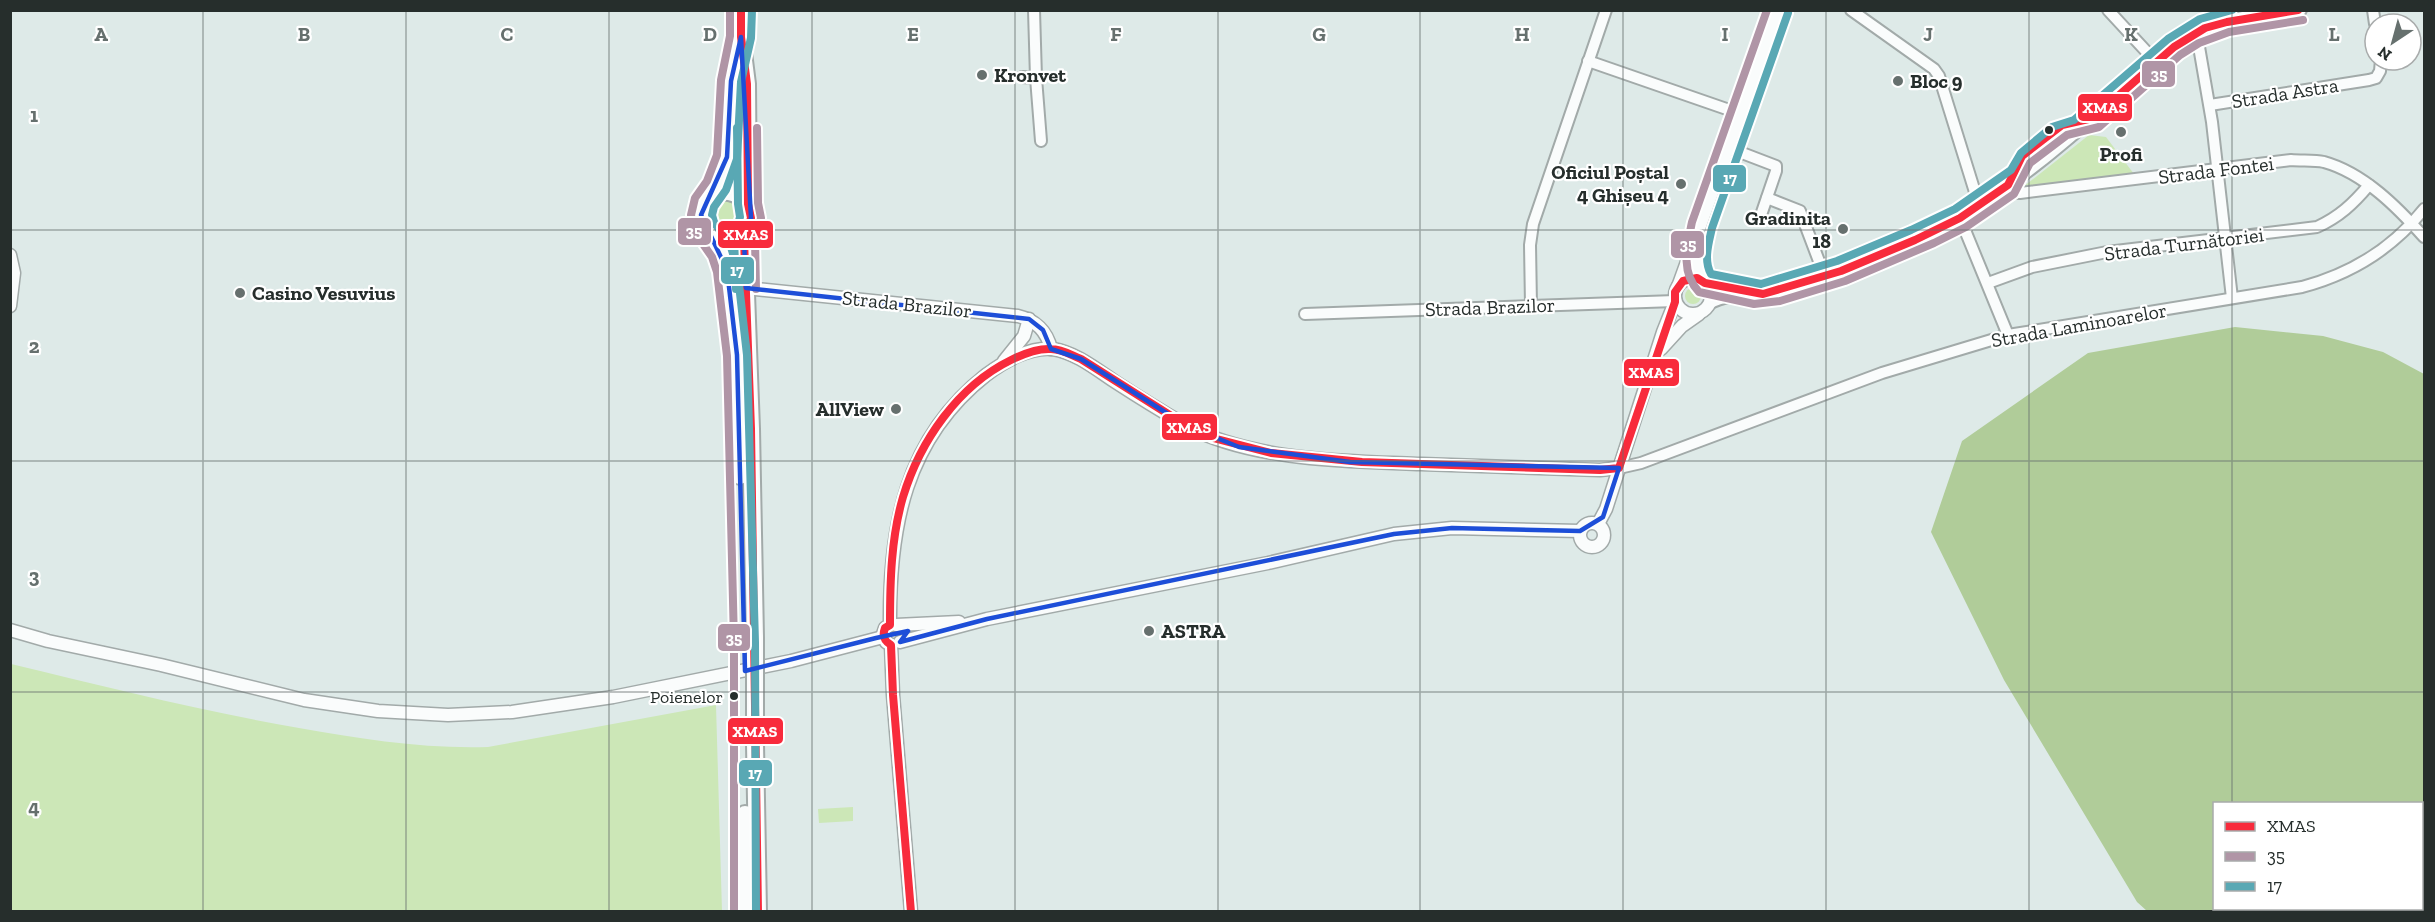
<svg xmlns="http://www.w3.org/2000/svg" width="2435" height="922" font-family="'Zilla Slab',serif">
  <rect width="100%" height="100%" fill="#deeae8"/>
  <g fill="#cce7b7">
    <polygon points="2089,135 2106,137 2134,174 2023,187"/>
    <path d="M721 196 743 206 742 224C733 236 721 237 710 226L708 209Z"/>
    <circle cx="1693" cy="296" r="8"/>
    <path d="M11 664C106 687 202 711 299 728 362 739 424 749 488 747L716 705 722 911H11Z"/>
    <polygon points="853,807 853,821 819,823 818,809"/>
  </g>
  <path fill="#b0cc99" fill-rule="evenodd" d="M2235 327 2323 336 2383 352 2424 374V911H2147L2137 902 2004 680 1931 532 1962 441 2088 353ZM2214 804H2422V908H2214Z"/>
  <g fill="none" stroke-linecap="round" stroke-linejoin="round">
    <g stroke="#a2aaa9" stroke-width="14">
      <g id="minor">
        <polyline points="1034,10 1036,78 1041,141"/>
        <polyline points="1851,10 1934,69 1939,76 1979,205"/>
        <polyline points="2108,10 2157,63"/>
        <polyline points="2373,10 2375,24"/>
        <polyline points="2194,34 2198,41 2212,122 2232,298"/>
        <polyline points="1588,61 1741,114"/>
        <polyline points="1022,77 1036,78"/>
        <polyline points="2210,105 2369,80 2376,78 2380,71 2381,60"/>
        <polyline points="1729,148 1776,166 1776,171 1760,218"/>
        <path d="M1999 192 2020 193 2291 160C2302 161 2314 160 2324 162 2364 173 2398 208 2424 237"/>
        <polyline points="1767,198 1800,211 1825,277"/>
        <polyline points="1960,218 2008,335"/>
        <polyline points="1705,283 1743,292"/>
        <path d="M1988 283 2032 267 2107 252 2317 227C2339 217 2353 204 2369 185"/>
        <path d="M1709 304C1731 291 1756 297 1780 291 1837 276 1905 249 1956 220 2016 186 2070 138 2122 93 2148 71 2173 43 2203 28 2229 16 2273 13 2301 10"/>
        <polyline points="1531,305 1530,245 1533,224 1606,10"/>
        <polyline points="1305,314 1675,301"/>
        <path d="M1619 468 1641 463 1882 373 2008 335 2302 287C2351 274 2392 249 2424 209"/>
      </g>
    </g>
    <g stroke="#a2aaa9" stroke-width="15">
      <g id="tertiary">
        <polyline points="1699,244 1697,267 1702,280"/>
        <polyline points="10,255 14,273 10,306"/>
        <circle cx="1693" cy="296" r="18"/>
        <polyline points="1679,284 1778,10"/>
        <path d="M746 288 1018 316C1035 320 1047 331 1051 349"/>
        <polyline points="1661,349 1682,326 1699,314"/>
        <polyline points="1004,361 1024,336 1029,319"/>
        <circle cx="1592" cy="535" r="12"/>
        <polyline points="1598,524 1606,509 1663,332 1675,302"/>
        <polyline points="896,625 959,622"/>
        <polyline points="10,630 48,641 161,665 304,700 378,711 448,715 512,712 613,697 791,661 883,637"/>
        <polyline points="900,642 987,619 1268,563 1394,534 1452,528 1580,531"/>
        <path d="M891 645 886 642 883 634 885 628 890 625C889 527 905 439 986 375 1003 362 1030 346 1053 349 1077 353 1097 370 1117 383 1140 398 1163 412 1187 426 1253 461 1347 461 1421 464 1480 466 1540 468 1600 470L1619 468"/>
        <polyline points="891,645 893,695 911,912"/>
      </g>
    </g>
    <g stroke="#a2aaa9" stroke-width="20">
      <g id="primary">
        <polyline points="741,10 741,37 747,84 748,204 751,218 744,239 751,429 755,638"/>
        <polyline points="713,193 727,157 731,81 738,48"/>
        <path d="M740 476C739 408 741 337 727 270 725 265 724 258 722 253 716 239 700 229 701 213 703 186 735 186 748 204"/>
        <polyline points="755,744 758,912"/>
        <polyline points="745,814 745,912"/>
      </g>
    </g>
    <use href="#minor" stroke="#fafcfc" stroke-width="10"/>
    <use href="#tertiary" stroke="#fafcfc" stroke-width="12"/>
    <use href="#primary" stroke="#fafcfc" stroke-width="16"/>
    <g stroke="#a2aaa9" stroke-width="20" stroke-linecap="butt">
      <polyline id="primary-bridge" points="755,744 755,638"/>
    </g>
    <use href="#primary-bridge" stroke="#fafcfc" stroke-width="16"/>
    <g stroke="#fff" stroke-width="12">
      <g id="bus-1">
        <polyline points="741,10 741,37 747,84 748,204 751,218 744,239 751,429 758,912"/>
        <path d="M911 912 893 695 891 645C884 641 882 636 885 628L890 625C890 582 891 538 903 497 920 441 958 386 1011 360 1023 354 1037 348 1051 349 1062 349 1071 355 1081 359L1187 426 1213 438 1271 453 1362 462 1600 470 1619 468 1675 302V292L1683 281 1697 278 1705 283 1763 294 1841 271 1915 240 1960 218 2008 185 2022 156 2062 125 2093 118 2174 47 2205 28 2227 22 2298 10"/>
      </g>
    </g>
    <g stroke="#fff" stroke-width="12">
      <g id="bus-2">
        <polyline points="730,10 730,36 721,80 717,155 707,181 695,198 691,215 694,231 712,257 717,272 727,356 734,642 734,912"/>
        <path d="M1767 10 1692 222C1687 246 1680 272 1699 292L1754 304 1780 301 1845 281 1934 243 1966 227 2014 194 2030 163 2067 135 2099 127 2180 55 2199 43 2229 32 2303 20"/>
        <polyline points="756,289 755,240 761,218 758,203 757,128"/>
      </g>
    </g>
    <g stroke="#fff" stroke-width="12">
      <g id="bus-3">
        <polyline points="752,10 751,38 741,82 737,159 726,190 714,207 712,215 714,222 731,247 737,267 747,355 755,642 756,912"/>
        <path d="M1788 13 1712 228C1709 242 1703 260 1711 274L1761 284 1837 261 1911 230 1955 209 2011 170 2021 153 2052 127 2074 120 2168 39 2200 19 2232 10"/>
        <polyline points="736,289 734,238 740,217 738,204 737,128"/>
      </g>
    </g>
    <use href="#bus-1" stroke="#f82b3c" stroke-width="8"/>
    <use href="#bus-2" stroke="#b095a6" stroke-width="8"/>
    <use href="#bus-3" stroke="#59a8b4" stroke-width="8"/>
  </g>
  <path fill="none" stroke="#1d4ed8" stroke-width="4.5" stroke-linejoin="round" d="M741 37 751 218 744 239 746 288 1029 319 1043 330 1051 349 1081 359 1187 426 1239 447 1350 462 1619 468 1603 517 1580 531 1452 528 1394 534 987 619 900 642 908 631 876 638 745 671 737 355 727 270 701 215 727 157 731 81Z"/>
  <path fill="none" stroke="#66706e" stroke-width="1.5" stroke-opacity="0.55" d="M203 10V912M406 10V912M609 10V912M812 10V912M1015 10V912M1218 10V912M1420 10V912M1623 10V912M1826 10V912M2029 10V912M2232 10V804M10 230H2424M10 461H2424M10 692H2424M2232 908V912"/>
  <g fill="#66706e" stroke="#fff" stroke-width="2">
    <circle cx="982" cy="75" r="6"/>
    <circle cx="1898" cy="81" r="6"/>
    <circle cx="2121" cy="132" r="6"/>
    <circle cx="1681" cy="184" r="6"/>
    <circle cx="1843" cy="229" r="6"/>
    <circle cx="240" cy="293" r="6"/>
    <circle cx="896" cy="409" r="6"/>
    <circle cx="1149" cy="631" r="6"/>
  </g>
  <g fill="#262e2c" stroke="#fff" stroke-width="2">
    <circle cx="2049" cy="130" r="5"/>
    <circle cx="734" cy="696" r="5"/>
  </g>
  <g text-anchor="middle" stroke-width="4.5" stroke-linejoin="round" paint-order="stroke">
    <g font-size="18" fill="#262e2c" stroke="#fff" text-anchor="end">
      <text x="723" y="703">Poienelor</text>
    </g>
    <g font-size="20" font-weight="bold" fill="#262e2c" stroke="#fff" text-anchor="start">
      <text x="994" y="82">Kronvet</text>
      <text x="1910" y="88">Bloc 9</text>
      <text x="2121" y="161" text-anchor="middle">Profi</text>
      <text x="1669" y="179" text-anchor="end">Oficiul Poștal<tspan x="1669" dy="23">4 Ghișeu 4</tspan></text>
      <text x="1831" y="225" text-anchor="end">Gradinita<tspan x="1831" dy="23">18</tspan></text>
      <text x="252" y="300">Casino Vesuvius</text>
      <text x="884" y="416" text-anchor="end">AllView</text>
      <text x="1161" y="638">ASTRA</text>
    </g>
    <g font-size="20" fill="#262e2c" stroke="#fff">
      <text transform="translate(2285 93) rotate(-9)" y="7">Strada Astra</text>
      <text transform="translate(2216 170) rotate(-7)" y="7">Strada Fontei</text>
      <text transform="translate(2184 244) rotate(-7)" y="7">Strada Turnătoriei</text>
      <text transform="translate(907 304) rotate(6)" y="7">Strada Brazilor</text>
      <text transform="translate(1490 307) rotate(-2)" y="7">Strada Brazilor</text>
      <text transform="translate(2079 325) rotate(-10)" y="7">Strada Laminoarelor</text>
    </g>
  </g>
  <g font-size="20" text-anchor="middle" font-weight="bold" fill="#66706e" stroke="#fff" stroke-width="4.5" stroke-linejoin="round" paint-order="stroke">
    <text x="101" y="41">A</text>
    <text x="304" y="41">B</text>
    <text x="507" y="41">C</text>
    <text x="710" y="41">D</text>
    <text x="913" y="41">E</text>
    <text x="1116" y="41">F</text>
    <text x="1319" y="41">G</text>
    <text x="1522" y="41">H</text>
    <text x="1725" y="41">I</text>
    <text x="1928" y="41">J</text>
    <text x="2131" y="41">K</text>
    <text x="2334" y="41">L</text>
    <text x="34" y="122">1</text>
    <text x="34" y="353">2</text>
    <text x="34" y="583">3</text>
    <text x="34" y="814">4</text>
  </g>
  <g stroke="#fff" stroke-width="2">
    <rect x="2141" y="60" width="35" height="28" rx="6" fill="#b095a6"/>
    <rect x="2077" y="93" width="56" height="29" rx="6" fill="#f82b3c"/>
    <rect x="1712" y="164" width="35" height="29" rx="6" fill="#59a8b4"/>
    <rect x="677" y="217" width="35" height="29" rx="6" fill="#b095a6"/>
    <rect x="717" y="220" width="57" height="29" rx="6" fill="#f82b3c"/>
    <rect x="1670" y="230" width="35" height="29" rx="6" fill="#b095a6"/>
    <rect x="720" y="256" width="35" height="29" rx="6" fill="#59a8b4"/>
    <rect x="1623" y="358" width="57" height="29" rx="6" fill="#f82b3c"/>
    <rect x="1161" y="413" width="57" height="28" rx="6" fill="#f82b3c"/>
    <rect x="717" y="623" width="34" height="29" rx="6" fill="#b095a6"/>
    <rect x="727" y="717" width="57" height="28" rx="6" fill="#f82b3c"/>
    <rect x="738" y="759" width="35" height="28" rx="6" fill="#59a8b4"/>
  </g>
  <g font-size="16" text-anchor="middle" font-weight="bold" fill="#fff">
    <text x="2159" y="80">35</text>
    <text x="2105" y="113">XMAS</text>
    <text x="1730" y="184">17</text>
    <text x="694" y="237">35</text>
    <text x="746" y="240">XMAS</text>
    <text x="1688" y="250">35</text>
    <text x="737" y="276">17</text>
    <text x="1651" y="378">XMAS</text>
    <text x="1189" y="433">XMAS</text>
    <text x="734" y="644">35</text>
    <text x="755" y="737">XMAS</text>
    <text x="755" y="779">17</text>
  </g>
  <rect width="2435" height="922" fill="none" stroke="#262e2c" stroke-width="24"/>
  <rect x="2213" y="802" width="210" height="108" fill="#ffffff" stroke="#a8abab" stroke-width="1.5"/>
  <rect x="2225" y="822" width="30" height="9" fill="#f82b3c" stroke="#a8abab" stroke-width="1.5"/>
  <text x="2267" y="832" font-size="18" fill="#262e2c">XMAS</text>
  <rect x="2225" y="852" width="30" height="9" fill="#b095a6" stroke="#a8abab" stroke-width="1.5"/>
  <text x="2267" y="862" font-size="18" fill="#262e2c">35</text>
  <rect x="2225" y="882" width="30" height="9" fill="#59a8b4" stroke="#a8abab" stroke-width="1.5"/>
  <text x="2267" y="892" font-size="18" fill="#262e2c">17</text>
  <g transform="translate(2393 42) rotate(216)"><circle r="28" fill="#ffffff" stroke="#a8abab" stroke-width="1.5"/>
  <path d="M0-4.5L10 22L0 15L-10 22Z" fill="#66706e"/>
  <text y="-9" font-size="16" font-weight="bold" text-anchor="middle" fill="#262e2c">N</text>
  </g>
</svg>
